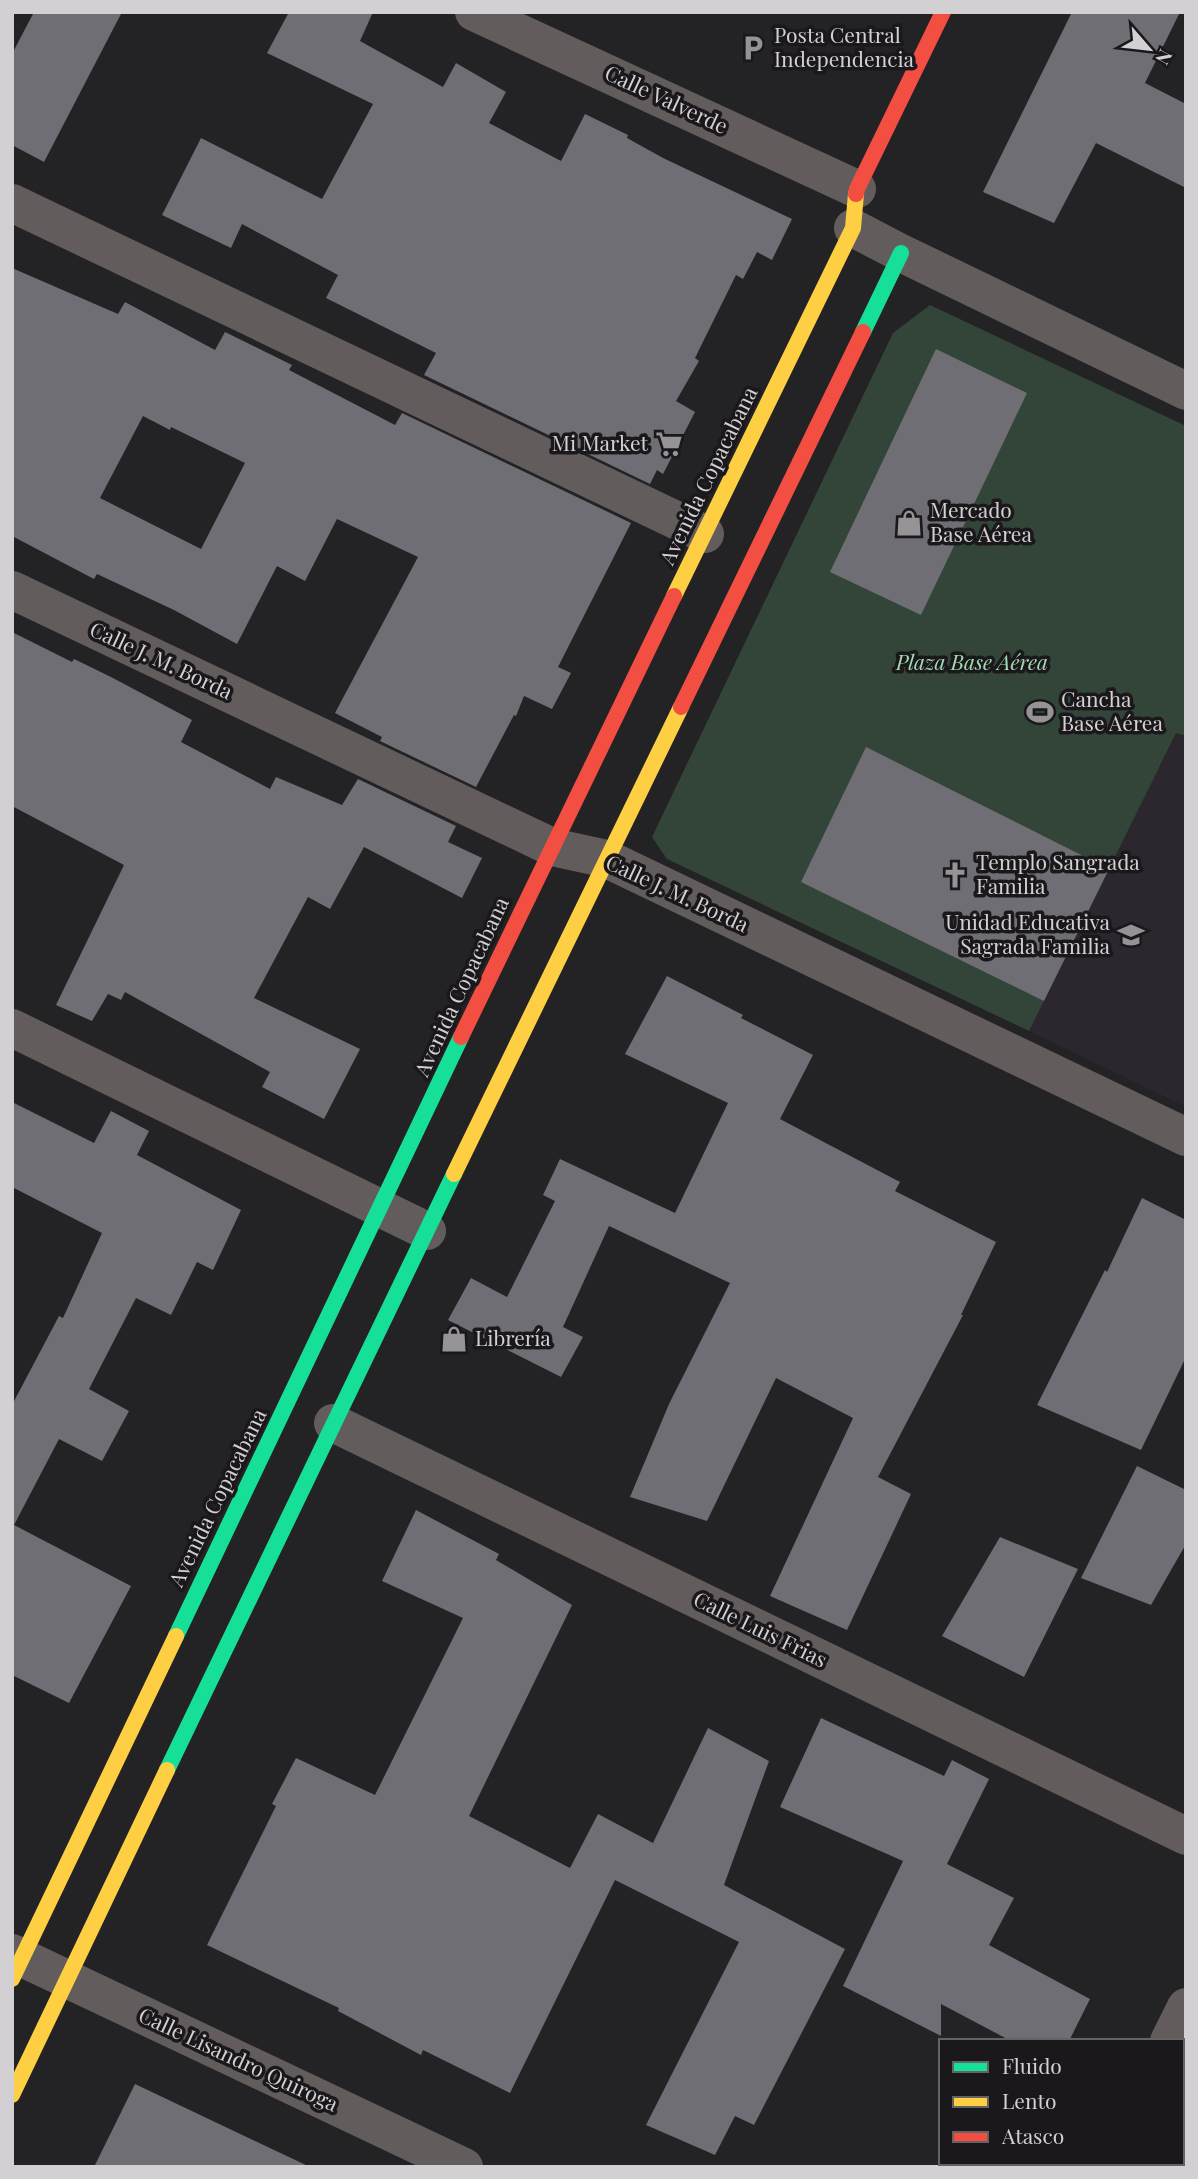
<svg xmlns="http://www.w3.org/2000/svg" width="1198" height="2179" font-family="'Playfair Display',serif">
  <rect width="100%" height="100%" fill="#232224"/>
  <polygon fill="#2c262e" points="1176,732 1186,736 1186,1107 1029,1031"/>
  <polygon fill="#334539" points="930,305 1186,426 1186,736 1176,733 1029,1031 667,859 652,837 893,333"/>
  <g fill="#706e75" fill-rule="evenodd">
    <polygon points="34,12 122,12 44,162 12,145 12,54"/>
    <polygon points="289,12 373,12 360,41 443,87 456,63 506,92 489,123 561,161 585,114 628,135 627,138 663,158 792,219 772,260 757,252 743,279 736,275 695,358 699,361 676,401 695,412 663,474 657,470 650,484 424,375 436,353 326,298 338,275 242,224 231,248 162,215 201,138 322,199 373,104 267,53"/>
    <polygon points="1072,12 1180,12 1145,83 1186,104 1186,188 1096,143 1054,223 983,192"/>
    <path d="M12 268 118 314 125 302 215 350 225 332 292 365 289 370 395 425 402 413 631 523 558 667 571 673 552 709 524 696 516 716 514 715 476 787 380 741 382 737 335 713 418 557 337 519 305 581 277 566 237 644 174 610 97 574 94 579 12 536ZM143 416 170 430 171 427 245 463 201 549 100 498Z"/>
    <polygon points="936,349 1027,393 921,615 830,572"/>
    <polygon points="12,632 72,662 74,659 111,677 192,720 181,742 270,789 276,777 342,805 358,779 456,826 448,842 482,858 462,898 364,847 330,909 308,897 254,998 360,1049 324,1119 262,1087 270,1072 125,992 121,1000 108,994 92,1021 56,1005 124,865 12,806"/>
    <polygon points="866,747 1109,869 1044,1001 801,882"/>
    <polygon points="667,976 743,1015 741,1018 813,1055 780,1119 900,1182 895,1191 996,1242 961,1315 963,1315 878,1477 911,1494 847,1630 770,1596 853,1418 776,1378 707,1521 630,1497 669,1404 730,1283 609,1226 563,1327 583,1337 561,1377 448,1320 471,1278 507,1297 555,1201 543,1195 560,1159 675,1213 728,1103 625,1054"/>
    <polygon points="12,1102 94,1143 111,1111 149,1131 137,1155 241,1210 213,1270 197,1262 171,1315 136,1298 89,1389 129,1411 102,1461 59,1439 14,1525 131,1586 69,1703 12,1675 12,1405 59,1316 63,1318 102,1233 12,1187"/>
    <polygon points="1142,1198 1186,1220 1186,1357 1141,1450 1037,1405 1105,1270 1107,1272"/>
    <polygon points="1137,1466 1186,1490 1186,1544 1151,1605 1081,1578"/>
    <polygon points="416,1510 499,1554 496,1560 572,1605 469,1816 570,1868 598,1814 653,1843 708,1728 769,1761 724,1885 845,1949 754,2125 735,2116 715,2155 646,2125 739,1942 615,1880 510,2093 423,2050 421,2055 338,2011 339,2008 207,1945 276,1806 272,1804 296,1758 375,1795 463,1618 382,1581"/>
    <polygon points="1000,1537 1078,1569 1024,1677 942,1636"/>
    <polygon points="821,1718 944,1776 952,1760 989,1779 947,1864 1014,1898 989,1945 1090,1999 1069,2041 1011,2041 941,2004 941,2036 843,1986 903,1861 780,1807"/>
    <polygon points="135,2084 310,2167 94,2167"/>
  </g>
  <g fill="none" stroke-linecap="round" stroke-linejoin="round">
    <g stroke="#625d5c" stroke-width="38">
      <polyline points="474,12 857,189"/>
      <polyline points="12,203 705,534"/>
      <polyline points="853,228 901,253 1186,391"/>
      <polyline points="12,590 552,847 607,859 1186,1137"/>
      <polyline points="12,1028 427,1231"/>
      <polyline points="333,1423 1186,1836"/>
      <polyline points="12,1953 464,2167"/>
      <polyline points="1169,2041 1186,2007"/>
      <polyline points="1107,2167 1109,2163"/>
    </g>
    <g stroke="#16e098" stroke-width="16">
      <polyline points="863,332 901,253"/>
      <polyline points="176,1636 461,1037"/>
      <polyline points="167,1770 454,1174"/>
    </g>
    <g stroke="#ffcf43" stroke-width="16">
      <polyline points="674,596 853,228 856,194"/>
      <polyline points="454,1174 681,707"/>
      <polyline points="12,1979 176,1636"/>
      <polyline points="12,2095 167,1770"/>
    </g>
    <g stroke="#f24e42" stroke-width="16">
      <polyline points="856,194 857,189 943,12"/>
      <polyline points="681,707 863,332"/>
      <polyline points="461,1037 674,596"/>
    </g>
  </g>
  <defs>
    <g id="parking-bare" transform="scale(2.1)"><path d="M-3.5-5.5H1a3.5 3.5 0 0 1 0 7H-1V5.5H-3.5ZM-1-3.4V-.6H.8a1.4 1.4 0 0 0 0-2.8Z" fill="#959396" stroke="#1b181c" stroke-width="2.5" paint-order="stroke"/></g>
    <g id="supermarket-bare" transform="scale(2.1)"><path d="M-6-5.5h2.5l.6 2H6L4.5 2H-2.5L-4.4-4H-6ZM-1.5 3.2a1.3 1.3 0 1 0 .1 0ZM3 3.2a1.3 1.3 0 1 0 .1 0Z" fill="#959396" stroke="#1b181c" stroke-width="2.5" paint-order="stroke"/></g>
    <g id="shop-bare" transform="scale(2.1)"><path d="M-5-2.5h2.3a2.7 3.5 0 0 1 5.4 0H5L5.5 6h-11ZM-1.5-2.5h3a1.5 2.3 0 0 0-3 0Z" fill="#959396" stroke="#1b181c" stroke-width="2.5" paint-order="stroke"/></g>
    <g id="stadium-bare" transform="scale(2.1)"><path d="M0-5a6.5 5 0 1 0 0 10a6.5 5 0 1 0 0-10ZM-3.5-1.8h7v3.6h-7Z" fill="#959396" stroke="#1b181c" stroke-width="2.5" paint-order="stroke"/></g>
    <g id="church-bare" transform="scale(2.1)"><path d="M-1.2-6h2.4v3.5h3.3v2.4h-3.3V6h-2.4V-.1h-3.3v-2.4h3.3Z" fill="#959396" stroke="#1b181c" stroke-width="2.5" paint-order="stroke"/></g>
    <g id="school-bare" transform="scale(2.1)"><path d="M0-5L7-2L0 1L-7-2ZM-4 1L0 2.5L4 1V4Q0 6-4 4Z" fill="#959396" stroke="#1b181c" stroke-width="2.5" paint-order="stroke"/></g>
  </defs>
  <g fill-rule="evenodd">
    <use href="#parking-bare" x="753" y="48"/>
    <use href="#supermarket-bare" x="669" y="444"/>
    <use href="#shop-bare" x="909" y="523"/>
    <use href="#stadium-bare" x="1040" y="712"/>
    <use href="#church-bare" x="955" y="875"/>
    <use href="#school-bare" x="1131" y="935"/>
    <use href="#shop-bare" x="454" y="1339"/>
  </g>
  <g text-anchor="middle" stroke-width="7" stroke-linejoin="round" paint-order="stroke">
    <g font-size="21" fill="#d2d0d3" stroke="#1b181c" text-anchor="start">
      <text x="774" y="43">Posta Central<tspan x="774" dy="24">Independencia</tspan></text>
      <text x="648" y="451" text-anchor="end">Mi Market</text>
      <text x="930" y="518">Mercado<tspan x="930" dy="24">Base Aérea</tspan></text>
      <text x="1061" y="707">Cancha<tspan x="1061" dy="24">Base Aérea</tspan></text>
      <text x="976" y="870">Templo Sangrada<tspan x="976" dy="24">Familia</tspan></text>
      <text x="1110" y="930" text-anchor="end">Unidad Educativa<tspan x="1110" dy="24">Sagrada Familia</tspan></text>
      <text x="475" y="1346">Librería</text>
    </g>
    <g font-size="21" fill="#d2d0d3" stroke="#1b181c">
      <text transform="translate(666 100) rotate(25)" y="7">Calle Valverde</text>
      <text transform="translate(709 476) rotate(-64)" y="7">Avenida Copacabana</text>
      <text transform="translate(161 661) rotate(25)" y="7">Calle J. M. Borda</text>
      <text transform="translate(677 894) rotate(25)" y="7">Calle J. M. Borda</text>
      <text transform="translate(462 987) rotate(-65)" y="7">Avenida Copacabana</text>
      <text transform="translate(218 1498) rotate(-64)" y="7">Avenida Copacabana</text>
      <text transform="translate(760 1630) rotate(26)" y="7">Calle Luis Frias</text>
      <text transform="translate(238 2060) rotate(25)" y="7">Calle Lisandro Quiroga</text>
    </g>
    <g font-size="21" font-style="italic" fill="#a0dbb1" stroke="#1b181c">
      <text x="972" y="670">Plaza Base Aérea</text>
    </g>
  </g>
  <rect width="1198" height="2179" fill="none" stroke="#d2d0d3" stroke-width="28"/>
  <rect x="939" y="2039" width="245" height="126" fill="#1b181c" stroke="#646265" stroke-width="2"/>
  <rect x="953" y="2062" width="35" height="10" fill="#16e098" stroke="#646265" stroke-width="2"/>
  <text x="1002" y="2074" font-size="21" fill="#d2d0d3">Fluido</text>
  <rect x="953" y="2097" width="35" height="10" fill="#ffcf43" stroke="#646265" stroke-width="2"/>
  <text x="1002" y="2109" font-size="21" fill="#d2d0d3">Lento</text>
  <rect x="953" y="2132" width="35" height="10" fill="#f24e42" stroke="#646265" stroke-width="2"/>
  <text x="1002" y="2144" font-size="21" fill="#d2d0d3">Atasco</text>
  <g transform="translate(1149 49) rotate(118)" stroke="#1b181c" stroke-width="5" paint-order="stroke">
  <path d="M0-5L12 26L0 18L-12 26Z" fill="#d2d0d3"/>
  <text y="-10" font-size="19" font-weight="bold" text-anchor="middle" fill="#d2d0d3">N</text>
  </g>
</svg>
